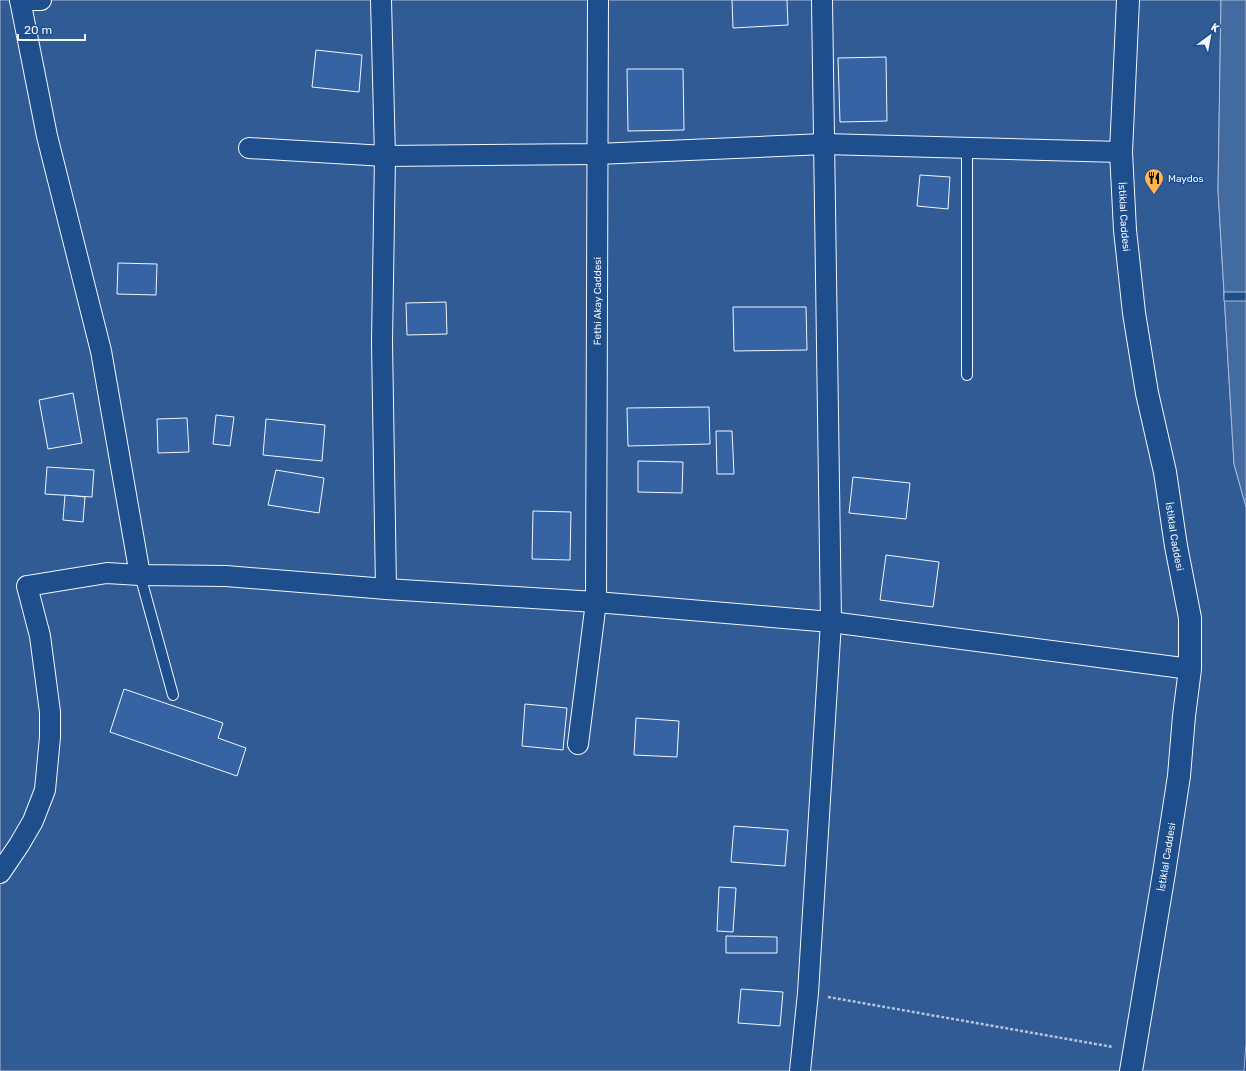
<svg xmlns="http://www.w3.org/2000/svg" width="1246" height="1071" font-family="Rubik,sans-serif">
  <rect width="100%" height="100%" fill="#1f4e8c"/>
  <polygon fill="#305b95" stroke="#a8bbd7" points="0,0 1221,0 1218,190 1234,464 1246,507 1246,1043 1244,1071 0,1071"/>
  <polygon fill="#446ba0" stroke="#a8bbd7" points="1221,0 1246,0 1246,507 1234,464 1218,190"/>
  <rect fill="#1f4e8c" stroke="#a8bbd7" x="1224" y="292" width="22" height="9"/>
  <g fill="#3563a3" stroke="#f2f6ff">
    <polygon points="732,0 787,0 788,25 733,28"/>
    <polygon points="316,50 362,55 359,92 312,87"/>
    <polygon points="886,57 887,121 840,122 838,58"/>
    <polygon points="627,69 683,69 684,130 628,131"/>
    <polygon points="920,175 950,177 948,209 917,206"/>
    <polygon points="118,263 157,264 156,295 117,294"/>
    <polygon points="446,302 447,334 407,335 406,303"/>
    <polygon points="733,307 806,307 807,350 734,351"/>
    <polygon points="73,393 82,443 48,449 39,400"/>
    <polygon points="709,407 710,444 628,446 627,408"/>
    <polygon points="216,415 234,417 230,446 213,444"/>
    <polygon points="187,418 189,452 158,453 157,419"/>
    <polygon points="266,419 325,425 322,461 263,455"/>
    <polygon points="716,431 732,431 734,474 717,474"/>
    <polygon points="638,461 683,462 682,493 638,492"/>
    <polygon points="47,467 94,470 92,497 45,494"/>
    <polygon points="276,470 324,478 319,513 268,505"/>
    <polygon points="853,477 910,483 906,519 849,513"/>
    <polygon points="65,495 85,497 83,522 63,520"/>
    <polygon points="533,511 571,512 570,560 532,559"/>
    <polygon points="886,555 939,562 933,607 880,600"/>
    <polygon points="124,689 223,723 218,738 246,748 237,776 110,732"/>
    <polygon points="525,704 567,708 563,750 522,746"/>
    <polygon points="636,718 679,721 677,757 634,755"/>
    <polygon points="734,826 788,830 785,866 731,862"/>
    <polygon points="719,887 736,888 733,932 717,931"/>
    <polygon points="726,936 777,937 777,953 726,953"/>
    <polygon points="741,989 783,992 780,1026 738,1023"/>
  </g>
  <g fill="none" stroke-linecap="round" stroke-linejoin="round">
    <g stroke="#f2f6ff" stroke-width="12">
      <g id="lane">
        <polyline points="967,375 967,148"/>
        <polyline points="140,575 173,695"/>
      </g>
    </g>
    <g stroke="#f2f6ff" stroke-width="22">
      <g id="street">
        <polyline points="20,0 47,136 101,351 140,575 226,576 386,589 596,602 831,622 1190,669"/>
        <polyline points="20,0 41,0"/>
        <polyline points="381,0 385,156 382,342 386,589"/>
        <polyline points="249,148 385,156 597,154 824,144 1121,152"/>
        <path id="s1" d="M578 744 596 602 598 0"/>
        <polyline points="0,873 19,845 33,821 45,790 50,737 50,712 40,636 27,586 107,573 140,575"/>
        <polyline points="800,1071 808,993 831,622 822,0"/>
      </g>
    </g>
    <g stroke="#f2f6ff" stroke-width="24">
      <g id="primary">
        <path id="s2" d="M1128 0 1121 152 1125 230 1134 313 1147 393 1165 472 1176 546 1190 618V669L1184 716 1179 776 1164 873 1131 1071"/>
      </g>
    </g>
    <polyline stroke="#b3c4dc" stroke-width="2.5" stroke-dasharray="3 2" stroke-linecap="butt" points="828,997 1113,1047"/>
    <use href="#lane" stroke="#1f4e8c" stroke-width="10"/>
    <use href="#street" stroke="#1f4e8c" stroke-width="20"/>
    <use href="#primary" stroke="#1f4e8c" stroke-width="22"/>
  </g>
  <defs>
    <g id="restaurant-pin" transform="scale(1)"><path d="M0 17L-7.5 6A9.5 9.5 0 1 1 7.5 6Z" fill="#ffb74d" stroke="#1f4e8c"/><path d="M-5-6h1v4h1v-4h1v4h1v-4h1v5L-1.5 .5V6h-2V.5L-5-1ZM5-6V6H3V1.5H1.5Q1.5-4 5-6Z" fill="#111"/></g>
  </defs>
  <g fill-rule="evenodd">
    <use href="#restaurant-pin" x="1154" y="178"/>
  </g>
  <g text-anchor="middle" stroke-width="3" stroke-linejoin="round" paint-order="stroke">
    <g font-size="10" fill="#f2f6ff" stroke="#1f4e8c" text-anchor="start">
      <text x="1168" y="182">Maydos</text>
    </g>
    <g font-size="10" fill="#f2f6ff" stroke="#1f4e8c">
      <text dy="4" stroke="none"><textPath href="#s2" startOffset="217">İstiklal Caddesi</textPath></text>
      <text dy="4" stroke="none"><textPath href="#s1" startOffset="444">Fethi Akay Caddesi</textPath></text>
      <text dy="4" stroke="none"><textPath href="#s2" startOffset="541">İstiklal Caddesi</textPath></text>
      <text transform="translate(1166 857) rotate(-81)" y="4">İstiklal Caddesi</text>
    </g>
  </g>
  <g transform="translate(1210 36) rotate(32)" stroke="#1f4e8c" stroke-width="3" paint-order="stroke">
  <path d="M0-3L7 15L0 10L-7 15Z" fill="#f2f6ff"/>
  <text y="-6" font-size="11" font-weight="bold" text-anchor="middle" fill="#f2f6ff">K</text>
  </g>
  <path d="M18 34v6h67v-6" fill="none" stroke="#f2f6ff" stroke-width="2"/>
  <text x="24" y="34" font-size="12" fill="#f2f6ff" stroke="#1f4e8c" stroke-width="3" paint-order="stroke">20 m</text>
</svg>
